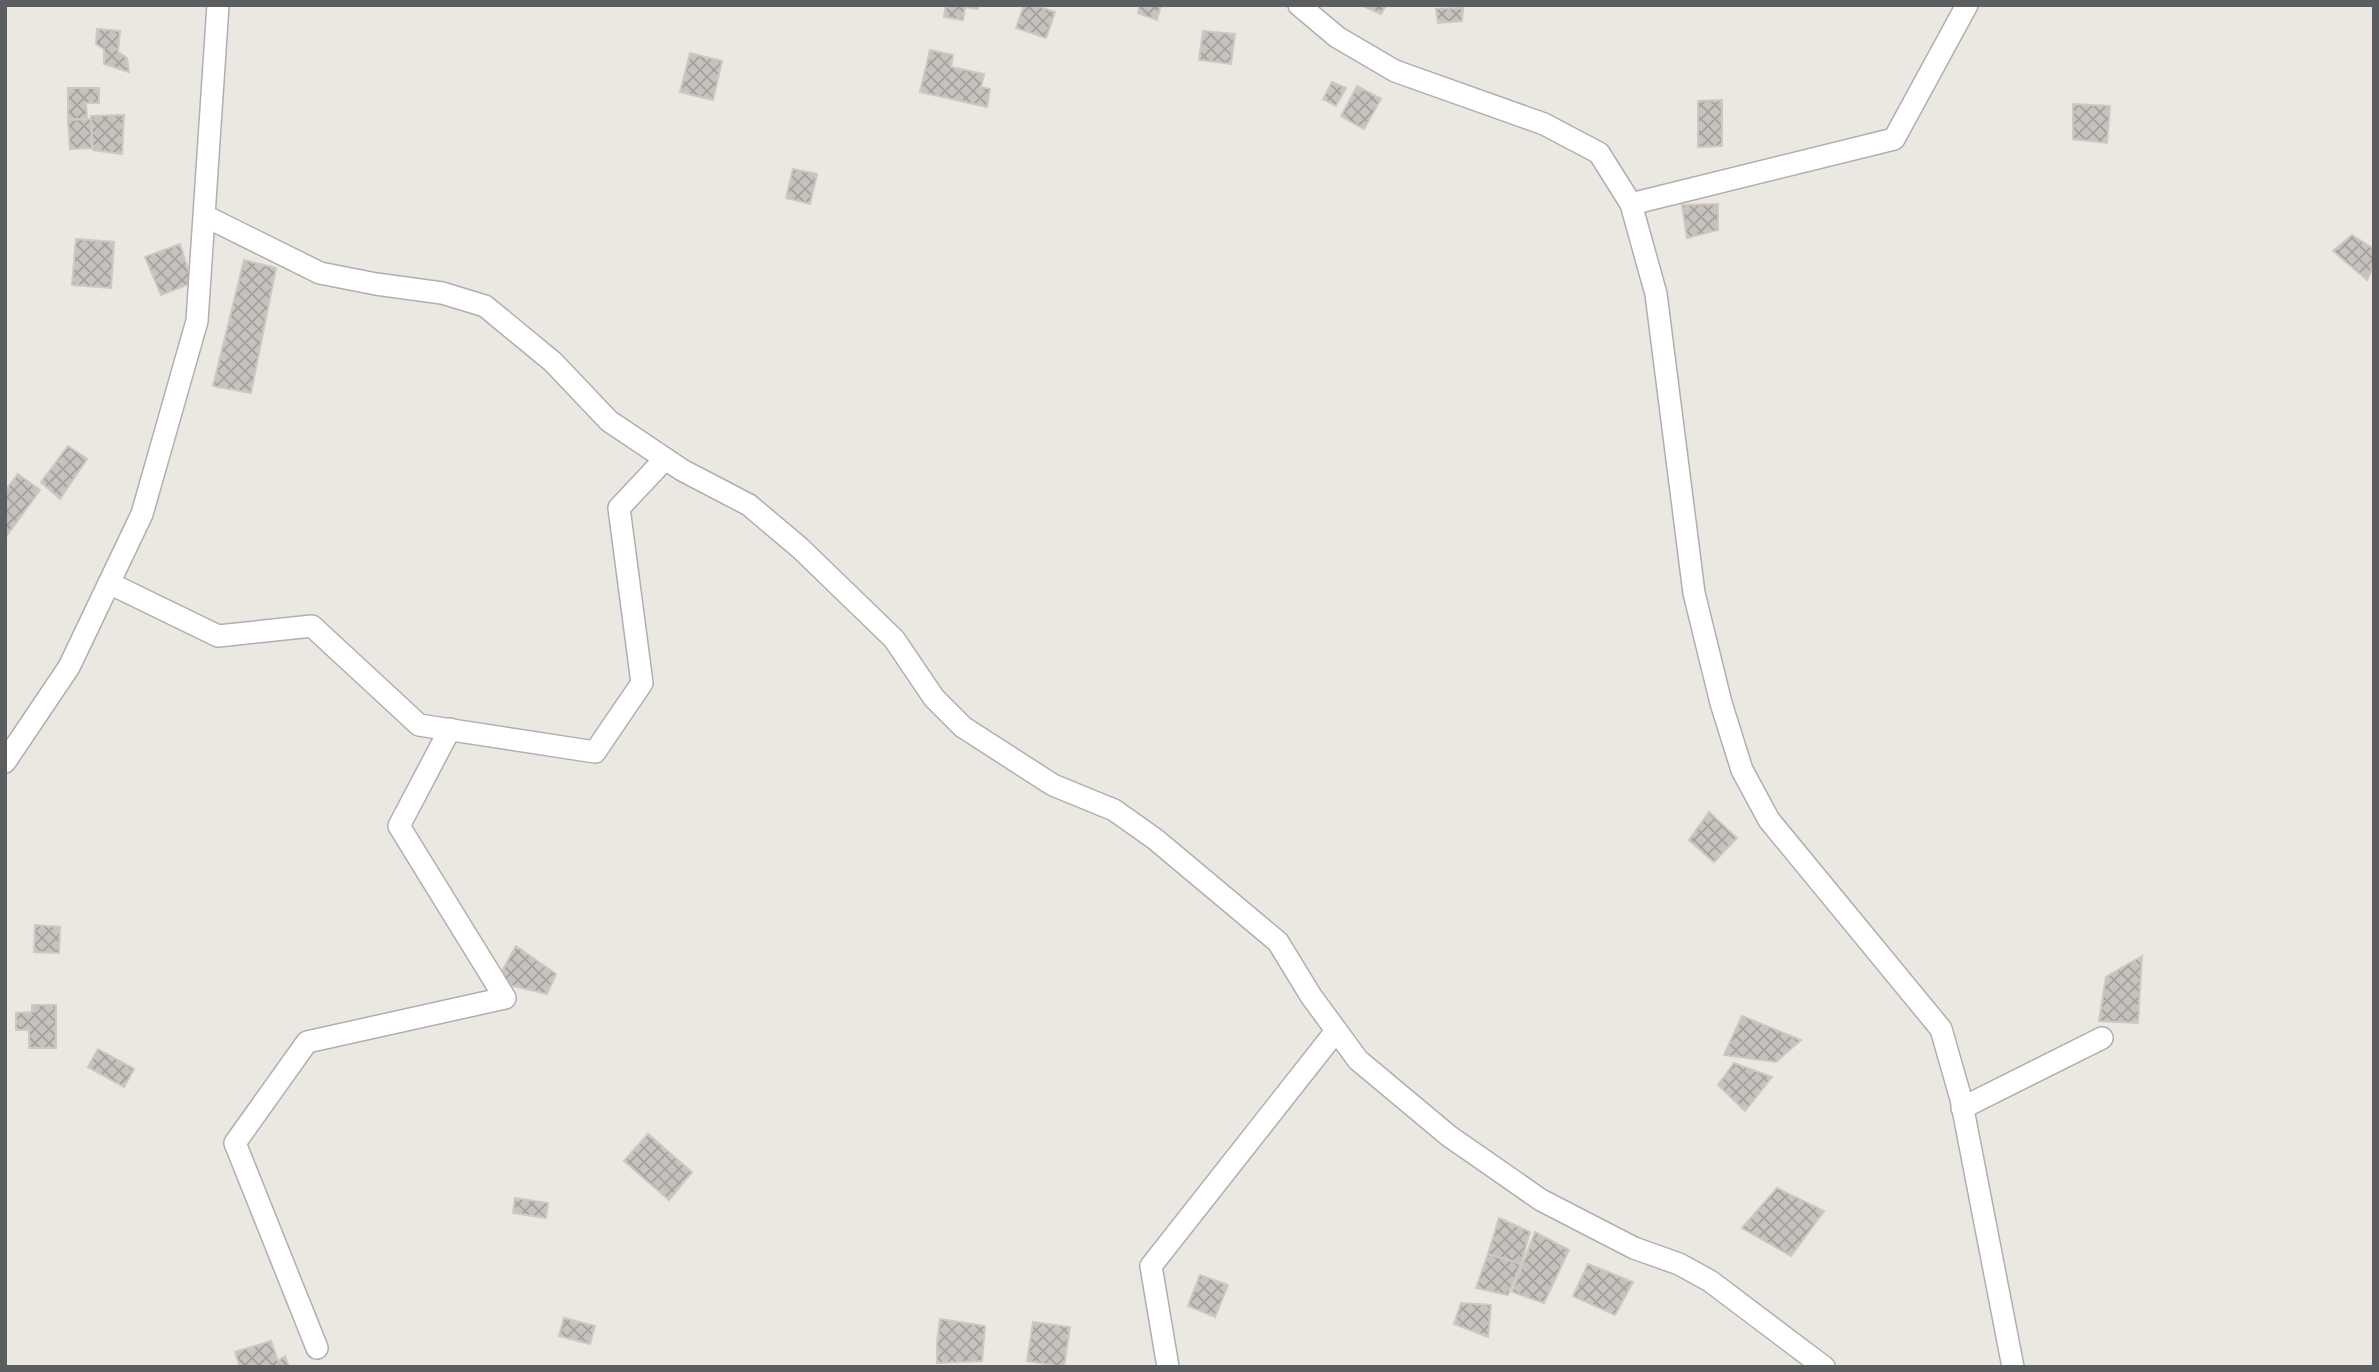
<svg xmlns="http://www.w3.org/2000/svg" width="2379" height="1372" font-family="'Fira Sans',sans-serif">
  <defs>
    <pattern id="building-cross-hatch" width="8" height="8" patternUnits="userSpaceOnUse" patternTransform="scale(1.75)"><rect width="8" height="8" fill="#c6c2be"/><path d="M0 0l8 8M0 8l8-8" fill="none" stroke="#a4a19e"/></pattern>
  </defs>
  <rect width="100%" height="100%" fill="#ebe7e1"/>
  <g fill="url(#building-cross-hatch)" stroke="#cfc7c0" stroke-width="2">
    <polygon points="946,5 978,5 978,9 965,7 963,20 944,17"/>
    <polygon points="1024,5 1035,5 1055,12 1046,38 1016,28"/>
    <polygon points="1140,5 1161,5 1157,20 1138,13"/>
    <polygon points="1361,5 1386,5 1381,14"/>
    <polygon points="1463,8 1462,21 1438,23 1436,9"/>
    <polygon points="97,29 120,31 118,52 127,58 129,72 104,64 104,49 96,44"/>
    <polygon points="1203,31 1235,34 1231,64 1199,60"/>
    <polygon points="930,50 953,55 951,67 984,74 981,87 990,89 987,107 920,92"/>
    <polygon points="690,53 722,61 713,100 680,92"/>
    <polygon points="1332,82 1346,88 1336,106 1323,99"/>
    <polygon points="1357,86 1381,99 1364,129 1341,116"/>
    <polygon points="68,88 99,88 99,103 86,103 87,119 68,119"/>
    <polygon points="1722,100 1722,146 1698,147 1698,101"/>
    <polygon points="2073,104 2110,106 2107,143 2073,139"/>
    <polygon points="124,115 122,154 93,150 91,116"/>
    <polygon points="91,119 92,148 70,149 68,120"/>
    <polygon points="793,169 817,174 810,204 786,198"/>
    <polygon points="1718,204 1718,230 1687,238 1682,205"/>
    <polygon points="2352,235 2374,249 2374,265 2367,280 2333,251"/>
    <polygon points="76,239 114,242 111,288 72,285"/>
    <polygon points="180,244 192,283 161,295 145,257"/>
    <polygon points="244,260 276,268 251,393 213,386"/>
    <polygon points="68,446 87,459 60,499 41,482"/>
    <polygon points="18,474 40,490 5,538 5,491"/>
    <polygon points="1709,812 1737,838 1714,862 1689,840"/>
    <polygon points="35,925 60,927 59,953 34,952"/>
    <polygon points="516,946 556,974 547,994 496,982"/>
    <polygon points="2142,956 2138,1023 2099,1021 2106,977"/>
    <polygon points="32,1005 56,1005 56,1048 29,1048 29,1030 16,1030 16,1013 32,1012"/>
    <polygon points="1742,1016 1801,1040 1776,1062 1724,1055"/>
    <polygon points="98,1049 134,1069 124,1087 88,1067"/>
    <polygon points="1734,1063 1772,1077 1745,1111 1718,1085"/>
    <polygon points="648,1134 692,1172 669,1200 624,1161"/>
    <polygon points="1777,1188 1824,1211 1791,1256 1742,1228"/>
    <polygon points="515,1198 548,1203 546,1218 513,1213"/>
    <polygon points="1499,1218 1530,1232 1521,1264 1488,1254"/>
    <polygon points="1535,1232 1569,1250 1544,1303 1512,1292"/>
    <polygon points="1488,1254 1521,1264 1508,1295 1476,1288"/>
    <polygon points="1588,1264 1633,1282 1615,1315 1573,1296"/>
    <polygon points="1200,1275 1228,1285 1215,1317 1188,1306"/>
    <polygon points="1461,1303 1491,1305 1488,1337 1454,1324"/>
    <polygon points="564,1318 595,1326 590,1344 559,1336"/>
    <polygon points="940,1319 985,1326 982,1361 937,1363 937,1342"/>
    <polygon points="1033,1322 1070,1327 1064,1367 1027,1361"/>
    <polygon points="271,1341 278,1361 285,1356 289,1367 240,1367 235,1352"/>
  </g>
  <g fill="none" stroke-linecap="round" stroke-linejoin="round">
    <g stroke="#adb0b2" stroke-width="24">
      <g id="minor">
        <polyline points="1299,5 1337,37 1395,71 1544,124 1599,153 1631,204 1656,294 1694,593 1721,703 1742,770 1769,820 1941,1029 1961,1099 2013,1367"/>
        <polyline points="1631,204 1894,139 1967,5"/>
        <polyline points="205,216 320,273 376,284 442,293 485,306 553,362 609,421 682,470 749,505 800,548 894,639 934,698 963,727 1053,785 1114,810 1155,839 1278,942 1311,996 1358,1060 1449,1136 1541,1200 1634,1248 1679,1264 1710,1281 1824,1367"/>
        <polyline points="109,583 218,636 312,626 419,725 595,752 642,683 619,508 665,459"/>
        <polyline points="5,762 69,667 142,514 197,321 218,5"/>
        <polyline points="1962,1108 2102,1038"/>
        <polyline points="300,1305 317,1348 235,1143 307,1042 505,998 399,826 450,729"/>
        <polyline points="1168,1367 1151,1266 1336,1031"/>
      </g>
    </g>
    <use href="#minor" stroke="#fff" stroke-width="21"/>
  </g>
  <rect width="2379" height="1372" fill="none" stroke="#5a5e60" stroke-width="14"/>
</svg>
